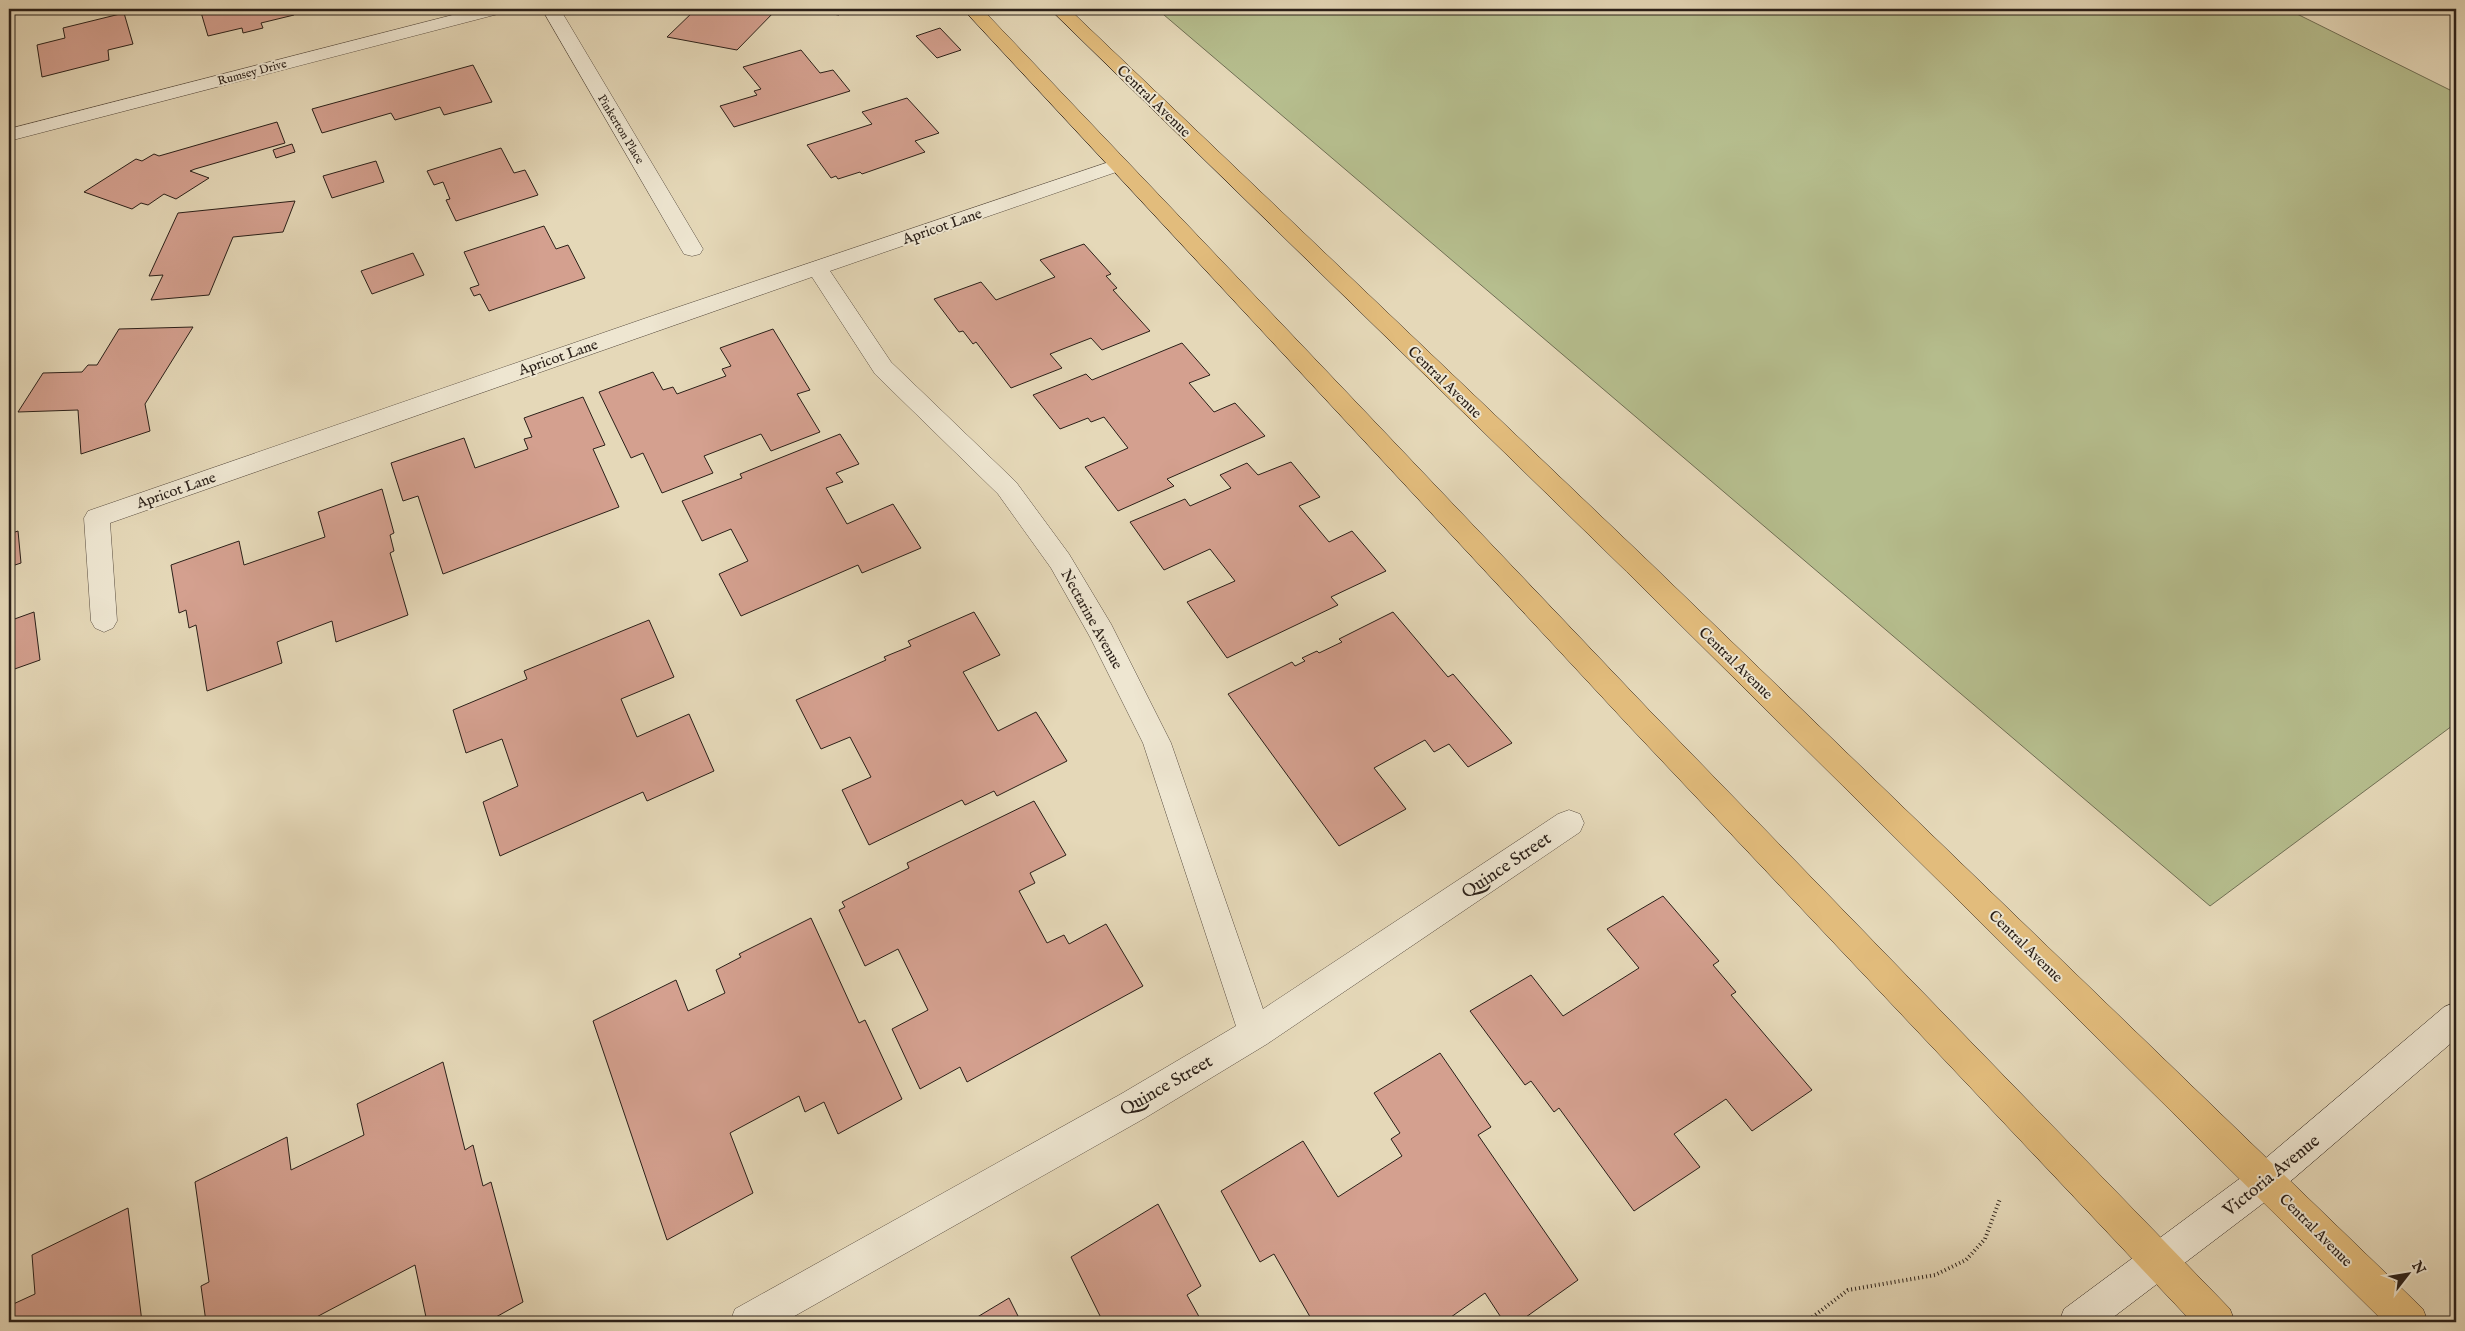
<svg xmlns="http://www.w3.org/2000/svg" width="2465" height="1331" font-family="'IM FELL English',serif">
  <rect width="100%" height="100%" fill="#e5d8b8"/>
  <filter id="stains"><feTurbulence type="fractalNoise" baseFrequency=".004" numOctaves="4"/><feColorMatrix values="0 0 0 0 .2 0 0 0 0 .09 0 0 0 0 .02 0 0 0 .5 -.17"/></filter>
  <radialGradient id="worn" r=".72"><stop offset=".6" stop-color="#630" stop-opacity="0"/><stop offset="1" stop-color="#630" stop-opacity=".3"/></radialGradient>
  <polygon fill="#b6be8e" stroke="#706f54" points="1157,9 2287,9 2456,93 2456,723 2210,906"/>
  <g fill="#d4a08f" stroke="#2b2019">
    <polygon points="200,9 292,9 294,15 261,23 263,28 243,33 242,28 208,36"/>
    <polygon points="696,9 777,9 737,50 667,37"/>
    <polygon points="797,9 845,9 839,15"/>
    <polygon points="124,13 133,44 108,50 109,60 42,77 37,45 65,38 63,28"/>
    <polygon points="940,28 961,50 937,58 916,36"/>
    <polygon points="801,50 820,73 833,70 850,91 734,127 720,106 757,95 754,91 761,89 743,67"/>
    <polygon points="473,65 492,102 444,115 440,107 395,120 391,113 322,133 312,109"/>
    <polygon points="907,98 939,133 915,141 925,152 862,174 860,172 838,179 836,176 831,178 807,145 872,124 862,112"/>
    <polygon points="277,122 285,143 195,169 190,171 209,178 176,199 164,194 148,205 141,203 132,209 84,192 136,159 142,161 154,154 159,156"/>
    <polygon points="292,144 295,152 276,158 273,150"/>
    <polygon points="501,148 514,173 525,170 538,195 456,221 446,200 450,199 443,182 434,185 427,171"/>
    <polygon points="376,161 384,182 332,198 323,176"/>
    <polygon points="295,201 283,232 233,237 209,295 151,300 163,275 149,276 178,213"/>
    <polygon points="544,226 556,249 568,245 585,278 489,311 480,294 474,296 470,288 479,285 464,252"/>
    <polygon points="1084,244 1111,274 1106,276 1117,288 1113,290 1150,331 1102,350 1091,338 1050,354 1062,368 1011,388 976,342 973,344 963,331 959,332 934,299 981,282 996,300 1055,277 1040,260"/>
    <polygon points="413,253 424,275 372,294 361,271"/>
    <polygon points="193,327 145,404 150,431 81,454 78,410 18,412 43,373 82,372 88,365 97,365 119,329"/>
    <polygon points="773,329 810,390 797,394 820,432 771,451 761,434 704,456 713,473 662,493 643,453 631,458 599,392 653,372 663,390 673,387 677,394 726,376 722,369 731,366 720,348"/>
    <polygon points="1182,343 1210,375 1189,383 1214,412 1235,403 1265,436 1167,479 1174,486 1118,511 1085,467 1128,448 1104,417 1091,422 1088,418 1060,429 1033,395 1086,374 1092,380"/>
    <polygon points="583,397 605,445 593,449 619,507 443,574 418,496 403,501 391,463 464,438 475,468 528,449 524,439 532,437 524,418"/>
    <polygon points="840,434 859,464 836,473 843,482 826,488 847,524 893,504 921,548 862,573 858,565 741,616 719,574 748,561 731,529 702,541 682,501 742,478 740,474"/>
    <polygon points="1291,462 1320,497 1299,506 1329,542 1352,531 1386,571 1331,597 1338,605 1227,658 1187,602 1235,581 1210,549 1164,570 1130,522 1185,499 1190,506 1231,488 1220,475 1247,463 1258,475"/>
    <polygon points="382,489 394,533 390,535 394,551 390,553 408,615 336,642 332,621 277,642 282,663 207,691 196,625 189,628 186,610 179,613 171,565 239,541 244,565 325,537 318,512"/>
    <polygon points="18,531 21,563 9,567 9,534"/>
    <polygon points="34,612 40,660 9,671 9,621"/>
    <polygon points="974,612 1000,655 963,672 998,731 1036,712 1067,761 997,796 994,791 965,805 962,800 869,845 842,790 871,777 850,737 821,749 796,700 886,660 884,657 911,646 908,641"/>
    <polygon points="1393,612 1448,677 1453,674 1512,743 1468,767 1449,744 1434,752 1425,740 1374,768 1406,809 1339,846 1228,694 1292,662 1295,666 1305,661 1302,658 1317,651 1319,653 1342,642 1339,639"/>
    <polygon points="649,620 674,677 621,699 637,737 689,714 714,771 647,801 643,792 500,856 483,802 518,786 502,739 466,753 453,710 527,679 524,671"/>
    <polygon points="1034,801 1066,855 1030,873 1035,883 1019,891 1047,943 1064,935 1069,944 1106,924 1143,986 967,1082 960,1067 920,1089 892,1029 928,1010 898,949 865,966 839,910 845,907 842,902 909,868 907,863"/>
    <polygon points="1663,896 1719,961 1713,965 1736,992 1731,995 1812,1090 1752,1131 1726,1099 1674,1134 1700,1167 1634,1211 1559,1108 1554,1112 1531,1081 1525,1085 1470,1011 1531,975 1563,1016 1639,968 1607,929"/>
    <polygon points="811,918 859,1023 865,1020 902,1099 838,1134 824,1102 805,1112 799,1096 730,1133 753,1193 667,1240 593,1021 676,980 688,1011 725,993 716,970 741,957 739,954"/>
    <polygon points="1440,1053 1491,1127 1478,1135 1578,1280 1519,1322 1504,1322 1485,1293 1444,1322 1313,1322 1274,1254 1260,1262 1221,1191 1303,1141 1338,1197 1402,1156 1391,1139 1400,1133 1374,1093"/>
    <polygon points="443,1062 465,1150 473,1145 483,1186 491,1182 523,1302 487,1322 427,1322 415,1265 307,1322 206,1322 201,1286 209,1282 195,1182 287,1137 291,1170 364,1135 357,1104"/>
    <polygon points="1158,1204 1201,1286 1187,1295 1202,1322 1103,1322 1071,1257"/>
    <polygon points="128,1208 142,1322 9,1322 9,1306 35,1294 32,1255"/>
    <polygon points="1009,1298 1021,1322 969,1322"/>
  </g>
  <g fill="none" stroke-linecap="round" stroke-linejoin="round">
    <g stroke="#5a4e41" stroke-width="1">
      <g id="minor">
        <polygon points="476,9 505,9 502,13 9,141 9,129"/>
        <polygon points="542,9 560,9 703,249 700,254 692,256 684,254 681,249"/>
        <polygon points="1118,159 1125,161 1128,165 1125,169 830,271 891,362 1016,482 1069,554 1111,624 1171,743 1263,1009 1558,814 1569,810 1580,814 1584,823 1580,832 1267,1044 1145,1118 784,1322 730,1322 735,1309 1121,1094 1236,1026 1143,743 1090,637 1051,568 998,494 875,374 812,277 110,523 117,621 113,628 104,632 95,628 91,621 84,518 88,511 652,316"/>
      </g>
    </g>
    <g stroke="#2b2019" stroke-width="1">
      <polygon id="secondary" points="2456,1002 2456,1039 2278,1192 2107,1322 2059,1322 2064,1309 2254,1168 2444,1007"/>
    </g>
    <g stroke="#2b2019" stroke-width="1">
      <g id="primary">
        <polygon points="963,9 982,9 1649,710 2230,1309 2235,1322 2192,1322 1629,726"/>
        <polygon points="1050,9 1069,9 1645,558 2423,1309 2428,1322 2384,1322 1627,572"/>
      </g>
    </g>
    <polyline stroke="#2b2019" stroke-width="4" stroke-dasharray="1 3" stroke-linecap="butt" points="1806,1322 1848,1290 1935,1275 1966,1260 1985,1239 2000,1199"/>
    <use href="#minor" fill="#eee6d1" fill-rule="evenodd"/>
    <use href="#secondary" fill="#eee6d1" fill-rule="evenodd"/>
    <use href="#primary" fill="#e2bc7c" fill-rule="evenodd"/>
  </g>
  <g text-anchor="middle" stroke-width="4" stroke-linejoin="round" paint-order="stroke">
    <g font-size="12" fill="#2b2019" stroke="#eee6d1">
      <text transform="translate(252 72) rotate(-15)" y="4">Rumsey Drive</text>
      <text transform="translate(621 129) rotate(59)" y="4">Pinkerton Place</text>
    </g>
    <g font-size="15" fill="#2b2019" stroke="#eee6d1">
      <text transform="translate(1154 101) rotate(44)" y="5">Central Avenue</text>
      <text transform="translate(942 226) rotate(-19)" y="5">Apricot Lane</text>
      <text transform="translate(558 357) rotate(-19)" y="5">Apricot Lane</text>
      <text transform="translate(1445 382) rotate(44)" y="5">Central Avenue</text>
      <text transform="translate(176 490) rotate(-19)" y="5">Apricot Lane</text>
      <text transform="translate(1092 619) rotate(61)" y="5">Nectarine Avenue</text>
      <text transform="translate(1736 663) rotate(44)" y="5">Central Avenue</text>
      <text transform="translate(2026 946) rotate(44)" y="5">Central Avenue</text>
      <text transform="translate(2316 1230) rotate(45)" y="5">Central Avenue</text>
    </g>
    <g font-size="18" fill="#2b2019" stroke="#eee6d1">
      <text transform="translate(1506 865) rotate(-34)" y="6">Quince Street</text>
      <text transform="translate(1166 1085) rotate(-30)" y="6">Quince Street</text>
      <text transform="translate(2271 1175) rotate(-39)" y="6">Victoria Avenue</text>
    </g>
  </g>
  <rect width="2465" height="1331" fill="none" stroke="#e5d8b8" stroke-width="30"/>
  <rect x="10" y="10" width="2445" height="1311" fill="none" stroke="#2b2019" stroke-width="2.5"/>
  <rect x="15" y="15" width="2435" height="1301" fill="none" stroke="#2b2019"/>
  <g transform="translate(2408 1274) rotate(59)" stroke="#eee6d1" stroke-width="4" paint-order="stroke">
  <path d="M0-4L9 19L0 12L-9 19Z" fill="#2b2019"/>
  <text y="-8" font-size="14" font-weight="bold" text-anchor="middle" fill="#2b2019">N</text>
  </g>
  <rect width="100%" height="100%" filter="url(#stains)"/>
  <rect width="100%" height="100%" fill="url(#worn)"/>
</svg>
